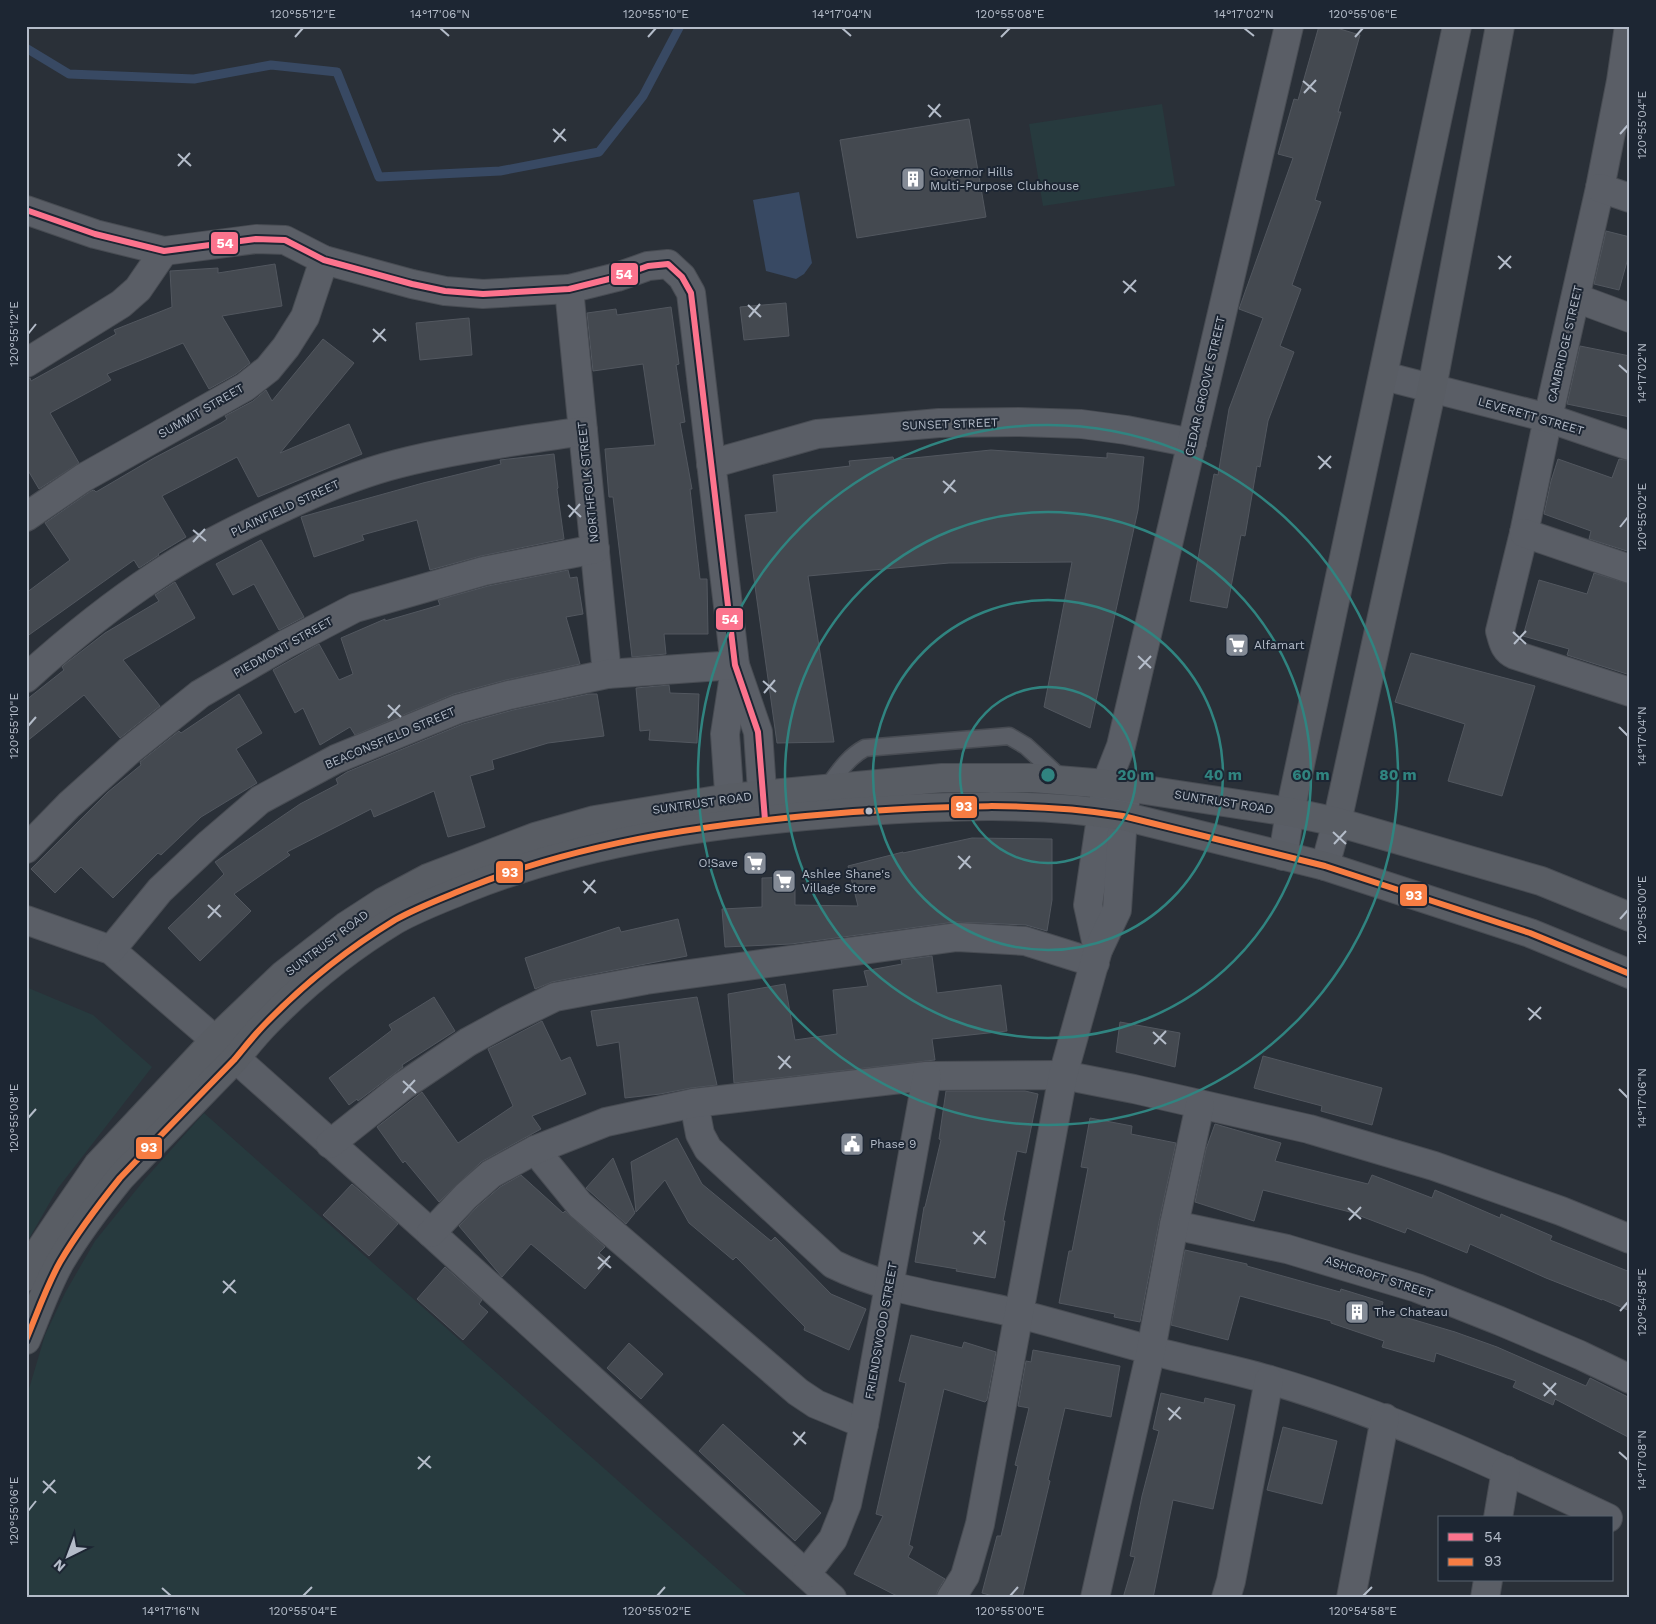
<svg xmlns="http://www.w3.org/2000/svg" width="1656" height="1624" font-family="'Work Sans',sans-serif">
  <rect width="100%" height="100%" fill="#2a3038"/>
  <g fill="#273a3e">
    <polygon points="1162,104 1175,186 1043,206 1029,124"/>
    <polygon points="26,987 93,1015 152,1067 58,1188 26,1244"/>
    <polygon points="204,1113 750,1598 30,1598 26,1579 26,1399 45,1335 65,1293 95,1241 145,1179"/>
  </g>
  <polygon fill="#384963" points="799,192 812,263 804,274 796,279 766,271 753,200"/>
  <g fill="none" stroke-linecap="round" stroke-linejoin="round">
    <polyline stroke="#384963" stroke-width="9" points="26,48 69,74 194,79 271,65 337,72 379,177 500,171 599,152 643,96 680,26"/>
  </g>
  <g fill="#444950" stroke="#52575f">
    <polygon points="1319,26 1330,26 1360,35 1338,112 1341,112 1315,200 1321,202 1292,285 1301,289 1280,346 1294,352 1268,421 1260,467 1257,466 1245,536 1241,535 1227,608 1190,601 1214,474 1218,475 1229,409 1263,318 1239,309 1293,158 1278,154 1294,99 1298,100"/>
    <polygon points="969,119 986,217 857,238 840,140"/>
    <polygon points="1606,231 1630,237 1630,251 1619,290 1594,284"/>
    <polygon points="275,264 282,306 222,316 250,363 236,374 209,389 183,343 107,374 111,380 50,413 79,463 39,489 26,467 26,379 30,378 31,381 116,334 114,330 172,307 170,271 218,268 218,273"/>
    <polygon points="786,303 789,336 744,340 740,307"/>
    <polygon points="671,307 679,364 676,365 685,422 680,423 692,489 690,489 700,579 707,579 708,634 664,634 666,654 632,657 613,497 609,497 605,449 655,445 643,364 593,371 587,313 616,309 617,315"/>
    <polygon points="469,318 472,355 420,360 416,323"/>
    <polygon points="323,339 354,363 280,453 349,424 362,454 258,497 237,457 162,496 186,537 158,554 159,555 139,568 134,560 26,637 26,593 70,560 45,523 91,491 94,490 96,492 154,458 221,423 227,419 225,416 253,401 266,390 272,401"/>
    <polygon points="1580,346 1630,356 1630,417 1567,404"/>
    <polygon points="991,450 1107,458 1107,453 1144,457 1138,510 1090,728 1044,707 1072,562 949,563 808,576 834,742 777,743 745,515 777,512 773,475 850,466 849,461 893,457 894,460"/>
    <polygon points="554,454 558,488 557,489 564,539 481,556 430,570 417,520 362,535 364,540 314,557 301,517 423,483 501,464 500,460"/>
    <polygon points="1558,459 1612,478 1619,459 1630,461 1630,552 1589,539 1591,531 1544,514 1551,481"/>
    <polygon points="261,540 304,617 279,630 254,584 233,595 216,564"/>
    <polygon points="568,570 570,578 577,577 583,614 566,617 580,664 506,680 454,694 355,735 350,727 320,745 303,708 295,713 273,670 319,644 339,680 353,674 341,638 385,619 385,621 440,605 438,600 488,586"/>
    <polygon points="1594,573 1630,584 1630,675 1567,655 1569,649 1523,636 1539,580 1587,594"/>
    <polygon points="175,582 195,618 123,660 160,706 120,738 84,695 26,742 26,700 64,670 62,667 65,664 105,633 159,601 155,595"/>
    <polygon points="1411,653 1535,686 1502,796 1448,781 1465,724 1395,702"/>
    <polygon points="669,685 670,693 699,694 697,743 649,740 650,730 640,731 636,688"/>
    <polygon points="239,694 262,733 236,749 257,783 201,817 161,855 158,853 113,898 81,867 55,893 31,869 108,792 141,765 140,762 179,731 181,733"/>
    <polygon points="589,694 597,694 604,736 548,743 492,760 494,769 470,776 485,827 448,837 434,791 374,817 371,809 287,852 290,855 234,894 251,911 200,961 168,928 224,874 215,862 300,804 338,784 336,779 347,772 463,724 513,710"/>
    <polygon points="972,838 1052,839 1052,900 1047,931 1026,925 955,922 791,944 725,947 722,909 762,907 762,878 795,877 795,905 858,906 848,866 903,852 903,853"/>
    <polygon points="678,919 687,956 552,982 535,989 525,958 619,927 621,932"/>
    <polygon points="932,956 937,993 1001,985 1007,1031 932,1039 935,1060 734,1083 728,994 785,984 795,1040 837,1034 833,990 868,986 864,971 902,964 901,960"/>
    <polygon points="434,997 455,1031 402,1065 403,1067 358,1101 357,1099 349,1105 329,1078 392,1030 389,1025"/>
    <polygon points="697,997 717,1085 691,1088 660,1094 625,1098 619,1042 597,1046 591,1011"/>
    <polygon points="542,1021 561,1061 570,1057 586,1094 532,1116 541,1129 481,1162 439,1202 405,1161 403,1163 377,1127 422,1092 458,1143 513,1106 488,1049"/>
    <polygon points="1120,1022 1180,1033 1175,1067 1116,1052"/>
    <polygon points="1263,1056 1382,1088 1372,1125 1321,1111 1322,1106 1254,1088"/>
    <polygon points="946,1091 1025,1091 1038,1094 1026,1153 1017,1151 1003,1221 1005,1221 995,1278 956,1271 957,1269 915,1262 924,1207 925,1207 941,1140 939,1139"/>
    <polygon points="1090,1118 1132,1126 1131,1134 1176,1143 1159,1222 1140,1322 1114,1317 1115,1314 1059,1303 1069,1251 1072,1251 1088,1168 1081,1167"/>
    <polygon points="1215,1124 1281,1143 1275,1161 1368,1184 1372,1175 1432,1198 1435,1190 1500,1218 1501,1214 1552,1236 1550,1240 1630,1272 1630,1311 1602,1299 1602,1300 1546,1278 1470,1244 1467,1253 1407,1228 1405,1233 1350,1212 1263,1190 1254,1221 1195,1202 1206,1149"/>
    <polygon points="677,1138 702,1184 771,1241 775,1237 831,1294 866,1309 849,1350 804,1330 805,1327 736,1257 733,1260 689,1223 665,1180 636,1212 631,1162"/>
    <polygon points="613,1158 635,1213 626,1224 586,1188"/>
    <polygon points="521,1175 563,1213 565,1211 605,1247 599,1253 609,1261 585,1289 531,1244 502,1277 459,1226 477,1207 500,1187"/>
    <polygon points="352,1184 398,1224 369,1256 323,1215"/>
    <polygon points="1185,1250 1247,1264 1247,1266 1340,1292 1341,1289 1383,1302 1381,1310 1455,1332 1497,1347 1586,1386 1590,1378 1630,1398 1630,1438 1555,1399 1553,1405 1513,1387 1516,1381 1436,1353 1434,1362 1382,1347 1384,1341 1331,1323 1331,1321 1240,1296 1228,1340 1171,1325"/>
    <polygon points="445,1267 482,1300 479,1304 488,1312 463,1340 417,1299"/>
    <polygon points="911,1335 962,1348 964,1342 996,1352 987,1400 985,1402 944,1389 909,1545 913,1547 908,1557 945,1579 938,1590 935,1598 901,1598 854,1574 883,1516 876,1514 906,1383 899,1381"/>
    <polygon points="629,1343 663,1374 641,1399 607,1368"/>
    <polygon points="1033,1350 1120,1366 1111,1417 1065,1408 1048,1480 1050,1481 1022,1598 1000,1598 982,1593 997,1536 1001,1536 1018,1466 1015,1465 1029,1408 1018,1406 1026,1361 1031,1362"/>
    <polygon points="1161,1393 1204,1403 1205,1398 1235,1405 1213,1509 1173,1500 1153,1598 1123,1598 1135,1557 1130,1556 1142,1496 1159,1431 1153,1429"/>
    <polygon points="723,1424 821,1513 795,1541 699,1451"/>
    <polygon points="1283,1427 1337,1441 1322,1504 1267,1490"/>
  </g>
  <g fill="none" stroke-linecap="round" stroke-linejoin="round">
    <g stroke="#484c53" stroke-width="19">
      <path id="lane" d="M827 788C838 773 848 757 865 748L1009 736 1026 746 1063 780"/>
    </g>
    <g stroke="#484c53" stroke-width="30">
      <g id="street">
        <path d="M1629 26 1621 81 1600 188 1548 418 1524 533 1500 631C1503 642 1504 650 1515 655L1630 692"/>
        <polyline points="1600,188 1630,198"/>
        <polyline points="26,210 95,234 164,251 256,239 285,240 324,260 412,284 445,291 483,294 569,289 617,277 648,266 668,264 682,277 691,293 735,665 758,732 764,819"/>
        <polyline points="569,289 607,674"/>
        <polyline points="1576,298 1630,318"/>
        <polyline points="26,363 121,304 138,289 164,251"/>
        <polyline points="1384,376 1548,418 1630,446"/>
        <polyline points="711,464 817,434 939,423 1019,422 1081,424 1126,430 1192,443"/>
        <polyline points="26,517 83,478 245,387 268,369 286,347 305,317 324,260"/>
        <polyline points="1524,533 1630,569"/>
        <path d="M26 678C67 641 111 605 157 575 197 548 240 527 284 507 320 490 358 474 397 464 458 448 521 441 583 431"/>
        <polyline points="731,820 725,734 735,669"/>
        <polyline points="26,849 69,805 130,750 200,694 286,644 355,608 484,571 595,549"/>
        <polyline points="1283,856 1290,812"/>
        <polyline points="1325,866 1337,822"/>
        <polyline points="26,920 111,950 215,1040 431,1233 832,1598"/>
        <polyline points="111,950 160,890 210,843 260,800 336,759 458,709 509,695 607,674 735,665"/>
        <polyline points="1098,950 1088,905 1106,784 1121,746 1289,26"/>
        <path d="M694 1103 700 1134 708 1149 833 1264C891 1293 956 1298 1019 1314 1063 1325 1106 1338 1150 1350 1189 1361 1230 1368 1270 1380 1387 1414 1498 1466 1608 1518"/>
        <polyline points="330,1144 403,1086 468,1042 510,1019 555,997 646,980 957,937 1025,941 1095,963"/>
        <polyline points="535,1150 580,1205 798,1392 816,1404 864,1424"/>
        <polyline points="1174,1225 1287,1249 1417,1288 1500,1321 1580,1355 1630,1379"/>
        <polyline points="431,1233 466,1196 491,1174 535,1150 606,1122 694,1103 927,1076 1063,1075 1134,1089 1309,1129 1434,1166 1561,1211 1630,1239"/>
        <polyline points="1498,1518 1506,1470"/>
        <polyline points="806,1574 833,1539 847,1504 864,1424 927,1076"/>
        <polyline points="951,1598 965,1576 980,1524 1063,1075 1098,950 1117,910 1123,816 1127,792"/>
        <polyline points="1095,1598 1151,1350 1174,1225 1200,1105"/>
        <polyline points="1226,1598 1231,1581 1269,1380"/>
        <polyline points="1351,1598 1385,1418"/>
        <polyline points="1485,1598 1488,1580"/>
      </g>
    </g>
    <g stroke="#484c53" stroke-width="30">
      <g id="secondary">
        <polyline points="1290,812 1457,26"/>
        <polyline points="1337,822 1432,388 1500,26"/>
        <polyline points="26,1277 40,1250 62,1217 98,1165 215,1040 283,975 346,926 383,902 428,878 535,837 595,820 729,798 942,778 1033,778 1106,784 1290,812 1337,822 1541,881 1630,917"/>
        <path d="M26 1340C37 1314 46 1287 60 1262 77 1233 99 1204 120 1178 158 1138 196 1099 234 1060 245 1047 255 1034 267 1022 305 983 349 948 395 920 418 907 443 898 467 888 590 839 722 822 853 812 944 806 1033 801 1123 816L1325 866 1530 933 1630 974"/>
      </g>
    </g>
    <use href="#lane" stroke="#5a5e66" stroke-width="16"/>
    <use href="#street" stroke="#5a5e66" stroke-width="28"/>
    <use href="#secondary" stroke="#595d64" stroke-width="28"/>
    <g stroke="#1d2633" stroke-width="10">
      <polyline id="bus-1" points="26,210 95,234 164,251 256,239 285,240 324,260 412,284 445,291 483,294 569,289 617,277 648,266 668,264 682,277 691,293 735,665 758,732 765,820"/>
    </g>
    <g stroke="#1d2633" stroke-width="10">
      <path id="bus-2" d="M26 1340C37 1314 46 1287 60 1262 77 1233 99 1204 120 1178 158 1138 196 1099 234 1060 245 1047 255 1034 267 1022 305 983 349 948 395 920 418 907 443 898 467 888 590 839 722 822 853 812 944 806 1033 801 1123 816L1325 866 1530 933 1630 974"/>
    </g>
    <use href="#bus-1" stroke="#fc738d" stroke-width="6"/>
    <use href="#bus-2" stroke="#f77d43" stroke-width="6"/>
  </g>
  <path fill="none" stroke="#b4bcc9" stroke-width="2" d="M440 28 449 36M842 28 851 36M1244 28 1254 36M295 37 303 28M648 37 656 28M1001 37 1010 28M1355 37 1363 28M1303 81 1316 92M1304 93 1316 80M928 105 941 117M929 117 940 104M553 129 566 141M1620 134 1628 125M554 142 565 129M178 154 191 166M178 166 190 153M1498 256 1511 268M1499 269 1511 256M1123 281 1136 292M1124 293 1136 280M748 305 761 317M749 317 760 304M373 329 386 341M28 334 36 324M373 342 385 329M1619 365 1628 373M1318 456 1331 468M1319 469 1331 456M943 481 956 492M944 493 955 480M568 505 581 517M569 517 580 504M1620 527 1628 517M193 530 206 541M193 542 205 529M1513 632 1526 644M1514 644 1526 631M1138 656 1151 668M1139 669 1151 656M763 681 776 692M764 693 775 680M388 705 401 717M388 718 400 705M28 726 36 717M1619 727 1628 736M1333 832 1346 844M1334 844 1346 831M958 856 971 868M959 869 970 856M583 881 596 893M584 893 595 880M208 905 221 917M208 918 220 905M1620 919 1628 910M1528 1008 1541 1019M1529 1020 1541 1007M1153 1032 1166 1044M1154 1044 1166 1031M778 1056 791 1068M779 1069 790 1056M403 1081 416 1093M1619 1089 1628 1098M403 1093 415 1080M28 1118 36 1109M1348 1208 1361 1219M1349 1220 1361 1207M973 1232 986 1244M974 1244 985 1231M598 1257 611 1268M598 1269 610 1256M223 1281 236 1293M223 1293 235 1280M1620 1311 1628 1302M1543 1383 1556 1395M1544 1396 1556 1383M1168 1408 1181 1419M1169 1420 1180 1407M793 1432 806 1444M794 1445 805 1432M1619 1452 1628 1460M418 1457 431 1468M418 1469 430 1456M43 1481 56 1493M43 1493 55 1480M28 1511 36 1501M162 1588 171 1596M303 1596 312 1587M657 1596 665 1587M1010 1596 1018 1587M1363 1596 1372 1587"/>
  <g fill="none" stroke="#308480" stroke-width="2.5">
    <circle cx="1048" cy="775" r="88"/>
    <circle cx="1048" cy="775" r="175"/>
    <circle cx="1048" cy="775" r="263"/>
    <circle cx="1048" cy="775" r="350"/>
  </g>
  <defs>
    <g id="building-square" transform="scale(1.25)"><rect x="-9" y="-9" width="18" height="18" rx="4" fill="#848b96" stroke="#1d2633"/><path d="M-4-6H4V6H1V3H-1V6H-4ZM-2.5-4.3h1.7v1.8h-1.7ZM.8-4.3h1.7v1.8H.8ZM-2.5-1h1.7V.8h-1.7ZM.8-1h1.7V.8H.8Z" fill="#fff"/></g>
    <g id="supermarket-square" transform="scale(1.25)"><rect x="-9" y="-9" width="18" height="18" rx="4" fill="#848b96" stroke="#1d2633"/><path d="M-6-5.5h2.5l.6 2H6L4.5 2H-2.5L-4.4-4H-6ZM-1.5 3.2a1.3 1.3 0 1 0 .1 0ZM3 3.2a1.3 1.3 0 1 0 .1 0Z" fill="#fff"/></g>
    <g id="civic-square" transform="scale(1.25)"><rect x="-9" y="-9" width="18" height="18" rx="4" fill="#848b96" stroke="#1d2633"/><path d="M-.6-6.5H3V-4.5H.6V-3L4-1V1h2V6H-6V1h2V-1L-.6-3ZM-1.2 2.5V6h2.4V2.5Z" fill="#fff"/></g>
  </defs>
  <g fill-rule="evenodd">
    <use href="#building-square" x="913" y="179"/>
    <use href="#supermarket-square" x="1237" y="645"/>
    <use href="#supermarket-square" x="755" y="863"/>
    <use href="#supermarket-square" x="784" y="881"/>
    <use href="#civic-square" x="852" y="1144"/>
    <use href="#building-square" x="1357" y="1312"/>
  </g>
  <circle fill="#b4bcc9" stroke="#1d2633" stroke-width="2" cx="869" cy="811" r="4.5"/>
  <g text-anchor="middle" stroke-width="4" stroke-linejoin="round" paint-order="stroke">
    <g font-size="12" fill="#b4bcc9" stroke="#1d2633" text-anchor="start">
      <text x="930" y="176">Governor Hills<tspan x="930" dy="14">Multi-Purpose Clubhouse</tspan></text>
      <text x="1254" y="649">Alfamart</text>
      <text x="738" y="867" text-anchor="end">O!Save</text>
      <text x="802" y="878">Ashlee Shane's<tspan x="802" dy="14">Village Store</tspan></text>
      <text x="870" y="1148">Phase 9</text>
      <text x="1374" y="1316">The Chateau</text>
    </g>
    <g font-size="12" fill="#b4bcc9" stroke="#1d2633">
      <text transform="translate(1565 344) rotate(-77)" y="4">CAMBRIDGE STREET</text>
      <text transform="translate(1205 386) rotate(-77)" y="4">CEDAR GROOVE STREET</text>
      <text transform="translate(201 411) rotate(-30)" y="4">SUMMIT STREET</text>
      <text transform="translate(1531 416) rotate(16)" y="4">LEVERETT STREET</text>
      <text transform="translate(950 424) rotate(-2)" y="4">SUNSET STREET</text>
      <text transform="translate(588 482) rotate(-96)" y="4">NORTHFOLK STREET</text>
      <text transform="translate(285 508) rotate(-25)" y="4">PLAINFIELD STREET</text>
      <text transform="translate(283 647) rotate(-29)" y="4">PIEDMONT STREET</text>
      <text transform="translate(390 738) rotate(-23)" y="4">BEACONSFIELD STREET</text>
      <text transform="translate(1224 802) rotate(9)" y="4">SUNTRUST ROAD</text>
      <text transform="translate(702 803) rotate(-8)" y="4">SUNTRUST ROAD</text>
      <text transform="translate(327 943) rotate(-37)" y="4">SUNTRUST ROAD</text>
      <text transform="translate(1379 1277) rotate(18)" y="4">ASHCROFT STREET</text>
      <text transform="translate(881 1331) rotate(-80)" y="4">FRIENDSWOOD STREET</text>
    </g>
  </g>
  <circle cx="1048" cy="775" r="8" fill="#308480" stroke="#1d2633" stroke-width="2.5"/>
  <g font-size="15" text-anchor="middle" font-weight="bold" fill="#308480" stroke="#1d2633" stroke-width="4" stroke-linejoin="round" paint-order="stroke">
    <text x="1136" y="780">20 m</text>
    <text x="1223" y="780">40 m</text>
    <text x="1311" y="780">60 m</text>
    <text x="1398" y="780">80 m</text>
  </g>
  <g stroke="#1d2633" stroke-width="2">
    <rect x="210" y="231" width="29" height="24" rx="5" fill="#fc738d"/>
    <rect x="610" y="262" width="29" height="24" rx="5" fill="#fc738d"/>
    <rect x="715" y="607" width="29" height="24" rx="5" fill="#fc738d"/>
    <rect x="950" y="795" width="28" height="24" rx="5" fill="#f77d43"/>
    <rect x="495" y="860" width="29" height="24" rx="5" fill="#f77d43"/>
    <rect x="1399" y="883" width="29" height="24" rx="5" fill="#f77d43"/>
    <rect x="135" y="1136" width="28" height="24" rx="5" fill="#f77d43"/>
  </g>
  <g font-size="14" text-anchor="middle" font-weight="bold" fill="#fff">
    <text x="225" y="248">54</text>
    <text x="624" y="279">54</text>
    <text x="730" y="624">54</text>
    <text x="964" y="811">93</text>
    <text x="510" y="877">93</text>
    <text x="1414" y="900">93</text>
    <text x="149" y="1152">93</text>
  </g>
  <rect width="1656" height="1624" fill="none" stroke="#1d2633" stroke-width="55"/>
  <rect x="1438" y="1516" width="175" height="65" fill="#1d2633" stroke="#59626f"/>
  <rect x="1448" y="1533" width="25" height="8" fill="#fc738d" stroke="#59626f"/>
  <text x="1484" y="1542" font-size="15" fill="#b4bcc9">54</text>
  <rect x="1448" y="1558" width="25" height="8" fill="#f77d43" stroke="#59626f"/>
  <text x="1484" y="1566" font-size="15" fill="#b4bcc9">93</text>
  <g transform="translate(68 1556) rotate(222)" stroke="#1d2633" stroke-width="4" paint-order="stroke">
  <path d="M0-4L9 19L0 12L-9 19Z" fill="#b4bcc9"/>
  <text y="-8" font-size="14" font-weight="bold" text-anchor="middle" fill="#b4bcc9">N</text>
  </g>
  <rect x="28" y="28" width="1600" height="1568" fill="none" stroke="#b4bcc9" stroke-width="2"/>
  <g font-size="12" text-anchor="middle" fill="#b4bcc9">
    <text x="303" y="18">120°55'12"E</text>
    <text x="440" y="18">14°17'06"N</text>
    <text x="656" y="18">120°55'10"E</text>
    <text x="842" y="18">14°17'04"N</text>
    <text x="1010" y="18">120°55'08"E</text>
    <text x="1244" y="18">14°17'02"N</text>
    <text x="1363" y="18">120°55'06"E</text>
    <text transform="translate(1642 125) rotate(-90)" y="4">120°55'04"E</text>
    <text transform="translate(14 334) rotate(-90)" y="4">120°55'12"E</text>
    <text transform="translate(1642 373) rotate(-90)" y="4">14°17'02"N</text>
    <text transform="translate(1642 517) rotate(-90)" y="4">120°55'02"E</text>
    <text transform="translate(14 726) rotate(-90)" y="4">120°55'10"E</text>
    <text transform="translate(1642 736) rotate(-90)" y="4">14°17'04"N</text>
    <text transform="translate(1642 910) rotate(-90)" y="4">120°55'00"E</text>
    <text transform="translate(1642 1098) rotate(-90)" y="4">14°17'06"N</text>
    <text transform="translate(14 1118) rotate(-90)" y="4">120°55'08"E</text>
    <text transform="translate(1642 1302) rotate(-90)" y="4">120°54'58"E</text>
    <text transform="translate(1642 1460) rotate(-90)" y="4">14°17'08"N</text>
    <text transform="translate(14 1511) rotate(-90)" y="4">120°55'06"E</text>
    <text x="171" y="1615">14°17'16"N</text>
    <text x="303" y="1615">120°55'04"E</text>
    <text x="657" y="1615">120°55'02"E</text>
    <text x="1010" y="1615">120°55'00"E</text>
    <text x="1363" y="1615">120°54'58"E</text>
  </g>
</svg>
